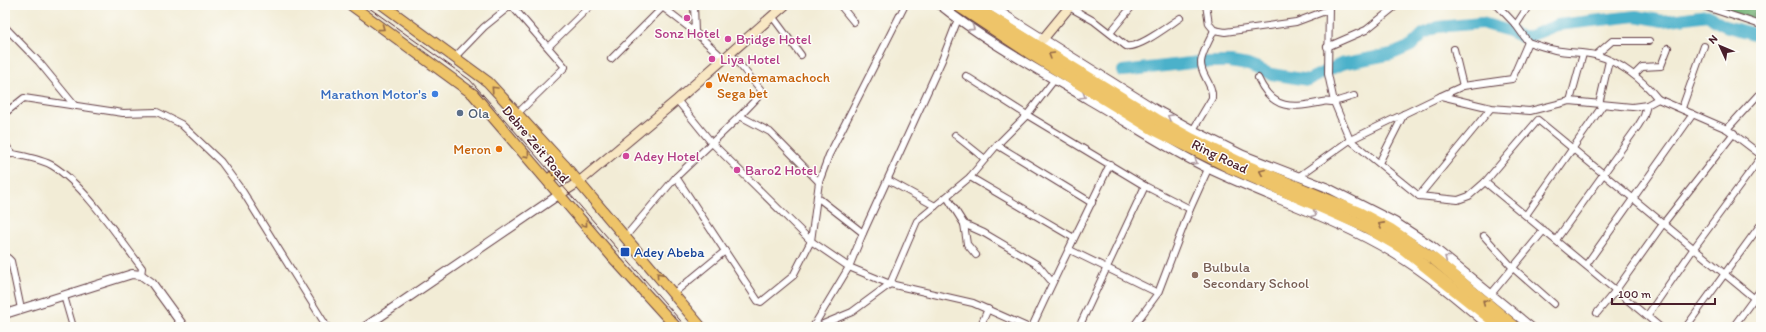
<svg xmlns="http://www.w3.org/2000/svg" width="1766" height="332" font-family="Itim,sans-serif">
  <defs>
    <pattern id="forest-firs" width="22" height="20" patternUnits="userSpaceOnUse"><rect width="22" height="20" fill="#72b275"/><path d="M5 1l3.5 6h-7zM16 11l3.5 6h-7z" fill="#609060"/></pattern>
  </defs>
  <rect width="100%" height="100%" fill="#fdfcf7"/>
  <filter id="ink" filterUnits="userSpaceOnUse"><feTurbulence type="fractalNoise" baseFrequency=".025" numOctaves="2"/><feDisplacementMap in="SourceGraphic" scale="8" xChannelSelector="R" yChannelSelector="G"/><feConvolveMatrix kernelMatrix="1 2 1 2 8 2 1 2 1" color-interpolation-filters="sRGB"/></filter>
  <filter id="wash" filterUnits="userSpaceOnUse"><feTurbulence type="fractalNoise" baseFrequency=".012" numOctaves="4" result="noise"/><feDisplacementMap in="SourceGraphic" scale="16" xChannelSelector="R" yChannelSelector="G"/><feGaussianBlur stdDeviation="0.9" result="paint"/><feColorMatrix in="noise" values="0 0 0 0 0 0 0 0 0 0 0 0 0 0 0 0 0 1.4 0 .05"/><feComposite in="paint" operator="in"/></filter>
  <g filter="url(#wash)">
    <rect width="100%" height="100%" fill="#f2ecd6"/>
    <polygon fill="url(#forest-firs)" stroke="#5e6850" points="1706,5 1761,5 1761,28"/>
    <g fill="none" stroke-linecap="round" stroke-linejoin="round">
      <path stroke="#4bb1ca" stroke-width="12" d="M1123 71 1199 62H1230L1248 65 1271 74 1308 80 1341 64 1392 54 1411 46 1423 34 1437 27 1482 23 1506 30 1525 38 1557 25 1636 16 1663 21 1708 15C1727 32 1740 27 1761 37"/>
    </g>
  </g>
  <g filter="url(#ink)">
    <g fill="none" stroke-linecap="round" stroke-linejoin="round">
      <g stroke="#633e45" stroke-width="8">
        <g id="minor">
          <polyline points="511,5 565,67 517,114"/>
          <polyline points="660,5 695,32"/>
          <polyline points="694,5 695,32 723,58"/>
          <polyline points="840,5 854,22"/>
          <polyline points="1206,5 1209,24 1214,30 1225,32 1296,22 1328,10"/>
          <polyline points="1329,5 1328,74 1334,102 1350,140 1419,196 1458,200 1469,196 1485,182 1538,120 1761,304"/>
          <polyline points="1497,5 1516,25 1528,42"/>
          <polyline points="1700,5 1761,25"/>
          <path d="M1069 7 1094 21 1126 46C1139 49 1169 25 1180 18"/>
          <polyline points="772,16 801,55"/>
          <polyline points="1516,25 1529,5"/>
          <polyline points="5,27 39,62 75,106"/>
          <polyline points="1110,33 1133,5"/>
          <polyline points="548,47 591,5"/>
          <polyline points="1327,47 1366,30 1397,5"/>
          <polyline points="1454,49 1463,86"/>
          <polyline points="730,53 761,90 761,94 740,116"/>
          <polyline points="1596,55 1612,41 1649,41"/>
          <polyline points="455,57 484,27 510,6"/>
          <polyline points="611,59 663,7"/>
          <polyline points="1634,75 1642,67 1661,66 1668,48"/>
          <polyline points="966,76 1027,115 1055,79"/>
          <path d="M1258 78C1273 111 1292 108 1323 102 1326 101 1329 102 1333 102 1339 101 1347 98 1354 96"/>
          <path d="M1441 96 1463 86 1512 79 1528 42C1537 45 1546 48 1555 50 1568 53 1582 52 1595 55 1619 61 1643 80 1658 99"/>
          <polyline points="677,100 711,142 811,241 849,267 890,284 973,303 1027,327"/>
          <polyline points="1570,101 1583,54"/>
          <polyline points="1599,104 1609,61"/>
          <polyline points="1682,108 1704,46"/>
          <polyline points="5,113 24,98 123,113 157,112 181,124 221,162 243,192 327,327"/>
          <polyline points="1727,129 1758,95"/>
          <path d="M1193 130 1212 98C1214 85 1200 75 1201 62 1202 52 1210 40 1214 30"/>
          <polyline points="955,135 985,159"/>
          <polyline points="5,144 12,154"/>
          <polyline points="997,145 1092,203"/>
          <path d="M5 152C20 156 40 158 53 166 85 186 118 237 142 268L141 275"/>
          <polyline points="1379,163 1404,114"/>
          <polyline points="676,177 758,301 761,302 793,276 811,241 819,182 829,155 905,5"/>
          <polyline points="970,177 1074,238"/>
          <polyline points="1298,177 1350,140 1441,96 1491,108 1530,111 1570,101 1632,107 1647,105 1658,99 1727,129 1761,155"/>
          <polyline points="888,180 935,206"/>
          <polyline points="1485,182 1660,327"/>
          <polyline points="1419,196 1491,108"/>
          <polyline points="817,197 863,233"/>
          <polyline points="947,197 964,224"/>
          <polyline points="1526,215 1603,105"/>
          <polyline points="1484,236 1513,268 1554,304"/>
          <polyline points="625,237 676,177 740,116 770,132 819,182"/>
          <polyline points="1556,240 1638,126 1644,116 1647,105"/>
          <polyline points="1070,250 1158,293"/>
          <polyline points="976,255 967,244 964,224 984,233 1038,265 1052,282"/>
          <polyline points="5,258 8,258 11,261 21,309"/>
          <polyline points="1586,265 1693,114"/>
          <polyline points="674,293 725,251"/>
          <polyline points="1492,293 1544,230"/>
          <polyline points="64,296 73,327"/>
          <polyline points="1597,313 1616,290 1663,224 1734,133"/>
          <polyline points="1647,316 1694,248 1761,157"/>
          <polyline points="813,327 849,267 863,233 942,60 958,19"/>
          <polyline points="816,327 852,312 890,284 917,221 970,177 997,145 1027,115 1145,186 1190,209"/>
          <polyline points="980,327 988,309"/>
          <path d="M1032 327C1057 272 1084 219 1110 164"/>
          <polyline points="1079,327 1145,186"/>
          <polyline points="1133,327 1158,293 1190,209 1208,169"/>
          <polyline points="1686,327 1761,224"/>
          <polyline points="1733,327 1761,289"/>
        </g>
      </g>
      <g stroke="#633e45" stroke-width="10">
        <g id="tertiary">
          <path d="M940 5C986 42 1039 70 1089 100 1129 123 1167 149 1209 169 1270 198 1335 218 1393 253 1428 274 1459 300 1490 327"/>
          <polyline points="989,5 1155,109 1193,130 1243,155 1328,188 1395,222 1432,246 1531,327"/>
          <polyline points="5,314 132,274 141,275 152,283 184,327"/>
          <polyline points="365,327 560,194"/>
        </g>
      </g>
      <g stroke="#633e45" stroke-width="11">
        <g id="secondary">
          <polyline points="1043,39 1071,5"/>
          <polyline points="560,194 579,182 677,100 785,5"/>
        </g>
      </g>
      <g stroke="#633e45" stroke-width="12">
        <g id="primary">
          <polyline points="351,5 473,94 616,261 676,327"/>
          <polyline points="383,5 488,82 565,166 701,327"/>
          <polyline points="548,180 565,166"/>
        </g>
      </g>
      <g stroke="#633e45" stroke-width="13">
        <g id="trunk">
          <polyline points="957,5 1028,52 1153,129 1231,168 1366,227 1402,248 1501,327"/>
          <polyline points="971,5 1156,119 1192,139 1245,165 1360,213 1390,229 1435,260 1515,327"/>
        </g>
      </g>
      <use href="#minor" stroke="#fff" stroke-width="6"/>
      <use href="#tertiary" stroke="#fff" stroke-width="8"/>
      <use href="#secondary" stroke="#f8e7c3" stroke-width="9"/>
      <use href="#primary" stroke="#eec469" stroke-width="10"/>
      <use href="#trunk" stroke="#eec469" stroke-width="11"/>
      <polyline stroke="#4a1f2b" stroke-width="1" points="365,5 470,80 686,327"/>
    </g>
    <defs><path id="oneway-chevron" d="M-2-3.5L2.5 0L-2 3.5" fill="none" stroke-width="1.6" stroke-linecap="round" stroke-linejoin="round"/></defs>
    <g stroke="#946947">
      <use href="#oneway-chevron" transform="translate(382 28) rotate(36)"/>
      <use href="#oneway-chevron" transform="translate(1051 55) rotate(-149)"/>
      <use href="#oneway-chevron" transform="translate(494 89) rotate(-133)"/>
      <use href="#oneway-chevron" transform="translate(527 155) rotate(49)"/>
      <use href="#oneway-chevron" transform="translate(1262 172) rotate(-157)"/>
      <use href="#oneway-chevron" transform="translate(585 224) rotate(50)"/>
      <use href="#oneway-chevron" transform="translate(1381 225) rotate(-152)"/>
      <use href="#oneway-chevron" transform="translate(659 275) rotate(-131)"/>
      <use href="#oneway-chevron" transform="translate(1485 302) rotate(-140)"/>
    </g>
    <g stroke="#ae9aa0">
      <use href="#oneway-chevron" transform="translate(972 28) rotate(33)"/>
      <use href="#oneway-chevron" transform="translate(1083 96) rotate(31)"/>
      <use href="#oneway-chevron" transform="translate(1170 117) rotate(-151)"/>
      <use href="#oneway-chevron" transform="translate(1195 162) rotate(29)"/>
      <use href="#oneway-chevron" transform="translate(1314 214) rotate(23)"/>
      <use href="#oneway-chevron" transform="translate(1447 258) rotate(-142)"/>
    </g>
  </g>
  <g fill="#d1479c" stroke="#fdfcf7" stroke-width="1.5">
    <circle cx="687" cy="18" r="4"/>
    <circle cx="728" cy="39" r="4"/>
    <circle cx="712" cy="59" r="4"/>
    <circle cx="626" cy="156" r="4"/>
    <circle cx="737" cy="170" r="4"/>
  </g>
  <g fill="#e8710a" stroke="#fdfcf7" stroke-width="1.5">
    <circle cx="709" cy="85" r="4"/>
    <circle cx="499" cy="149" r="4"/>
  </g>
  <circle fill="#3f7fe0" stroke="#fdfcf7" stroke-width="1.5" cx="435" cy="94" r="4"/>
  <circle fill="#5c6f8a" stroke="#fdfcf7" stroke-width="1.5" cx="460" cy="113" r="4"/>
  <rect fill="#1a4fb4" stroke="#fdfcf7" stroke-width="1.5" x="620" y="247" width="10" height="10" rx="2"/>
  <circle fill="#8d6e63" stroke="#fdfcf7" stroke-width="1.5" cx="1195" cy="275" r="4"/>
  <g text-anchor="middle" stroke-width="3" stroke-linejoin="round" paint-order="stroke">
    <g font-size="14" fill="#b23c85" stroke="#fdfcf7" text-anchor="start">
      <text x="687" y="38" text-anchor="middle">Sonz Hotel</text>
      <text x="736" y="44">Bridge Hotel</text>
      <text x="720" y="64">Liya Hotel</text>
      <text x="634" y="161">Adey Hotel</text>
      <text x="745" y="175">Baro2 Hotel</text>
    </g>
    <g font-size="14" fill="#c56008" stroke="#fdfcf7" text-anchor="start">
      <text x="717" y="82">Wendemamachoch<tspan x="717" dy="16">Sega bet</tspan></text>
      <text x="491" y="154" text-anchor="end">Meron</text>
    </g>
    <g font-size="14" fill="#366cbe" stroke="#fdfcf7" text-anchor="end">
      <text x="427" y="99">Marathon Motor's</text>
    </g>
    <g font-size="14" fill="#4e5e75" stroke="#fdfcf7" text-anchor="start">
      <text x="468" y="118">Ola</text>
    </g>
    <g font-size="14" fill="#4a1f2b" stroke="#fdfcf7">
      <text transform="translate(536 144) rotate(50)" y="5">Debre Zeit Road</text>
      <text transform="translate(1220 156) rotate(26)" y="5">Ring Road</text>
    </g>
    <g font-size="14" fill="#164399" stroke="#fdfcf7" text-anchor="start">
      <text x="634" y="257">Adey Abeba</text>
    </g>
    <g font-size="14" fill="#785e54" stroke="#fdfcf7" text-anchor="start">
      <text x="1203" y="272">Bulbula<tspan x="1203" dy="16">Secondary School</tspan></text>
    </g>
  </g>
  <rect width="1766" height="332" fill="none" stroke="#fdfcf7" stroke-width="20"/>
  <g transform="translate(1720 46) rotate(314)" stroke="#fdfcf7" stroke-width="3" paint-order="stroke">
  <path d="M0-3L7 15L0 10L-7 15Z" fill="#4a1f2b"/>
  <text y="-6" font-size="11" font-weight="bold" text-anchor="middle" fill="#4a1f2b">N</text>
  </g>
  <path d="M1612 298v6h103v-6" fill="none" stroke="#4a1f2b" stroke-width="2"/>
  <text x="1618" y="298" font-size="12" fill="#4a1f2b" stroke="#fdfcf7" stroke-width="3" paint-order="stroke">100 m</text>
</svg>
